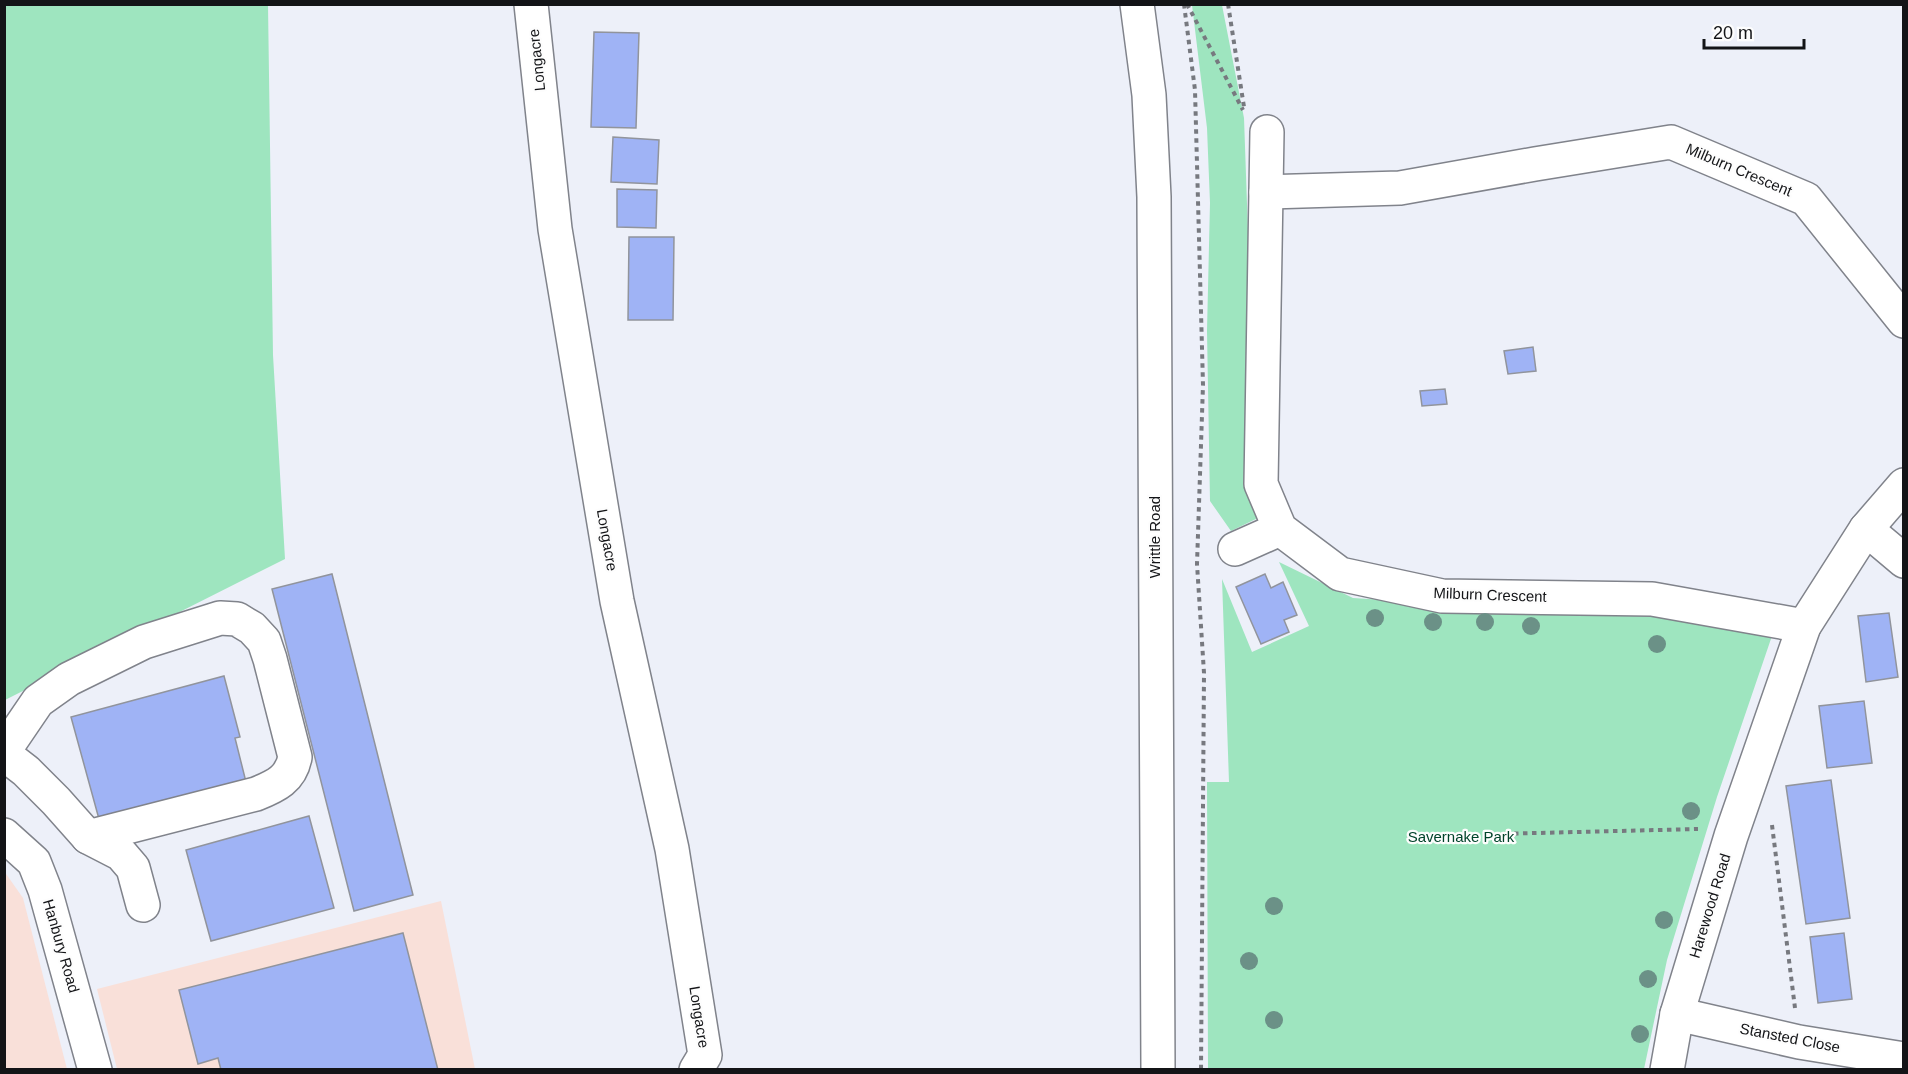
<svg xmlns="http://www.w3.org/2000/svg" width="1908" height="1074" font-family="Arial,sans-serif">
  <rect width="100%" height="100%" fill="#edf0f9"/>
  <g fill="#f9e0d9">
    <polygon points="4,871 23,898 67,1069 5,1069"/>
    <polygon points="441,901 475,1069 117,1069 97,989"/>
  </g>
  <g fill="#9ee5bf">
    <polygon points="5,5 268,5 273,355 285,559 5,700"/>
    <polygon points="1192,5 1222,5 1244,118 1258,518 1231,531 1210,501 1207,331 1210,203 1207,128"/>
    <polygon points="1279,562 1353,598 1431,603 1655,610 1774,630 1717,797 1667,960 1644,1069 1208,1069 1207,782 1229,782 1222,579 1252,652 1309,626"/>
  </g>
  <g fill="#9fb3f5" stroke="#91949c" stroke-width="1.5">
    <polygon points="594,32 639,33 636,128 591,127"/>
    <polygon points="613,137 659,140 657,184 611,182"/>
    <polygon points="617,189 657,190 656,228 617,227"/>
    <polygon points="629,237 674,237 673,320 628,320"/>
    <polygon points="1533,347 1536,371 1508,374 1504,351"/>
    <polygon points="1445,389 1447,404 1422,406 1420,391"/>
    <polygon points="332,574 413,895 354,911 272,589"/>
    <polygon points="1265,574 1271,588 1283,582 1297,615 1284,620 1289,632 1261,644 1236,587"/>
    <polygon points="1889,613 1898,677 1866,682 1858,616"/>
    <polygon points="224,676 240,737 235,738 248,790 102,830 71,717"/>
    <polygon points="1864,701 1872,763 1827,768 1819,706"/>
    <polygon points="1831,780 1850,918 1806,924 1786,786"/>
    <polygon points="309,816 334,908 211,941 186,850"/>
    <polygon points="403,933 438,1070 221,1070 218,1058 198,1064 179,990"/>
    <polygon points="1844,933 1852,999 1818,1003 1810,937"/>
  </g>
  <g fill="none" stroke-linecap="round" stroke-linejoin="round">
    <g stroke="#80838b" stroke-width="36">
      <g id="minor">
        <polyline points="531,4 555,229 617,601 672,849 705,1055 696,1070"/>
        <polyline points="1137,4 1149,95 1154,197 1158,1070"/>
        <polyline points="1267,132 1261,484 1280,529 1340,574 1442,596 1652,599 1804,626"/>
        <polyline points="1266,192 1400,188 1535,164 1671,142 1806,199 1904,321"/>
        <polyline points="1866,529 1904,561"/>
        <polyline points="1235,549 1280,529"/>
        <path d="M4 751 38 701 69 679 144 642 220 618 237 619 252 628 264 641 270 659 295 757C291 779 276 786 256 794L88 837"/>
        <polyline points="4,754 26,771 56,801 88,837 121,854 133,868 143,905"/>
        <polyline points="4,835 34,862 45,890 95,1070"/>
        <polyline points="1677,1014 1799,1042 1904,1059"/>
        <polyline points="1667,1070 1677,1014 1731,836 1804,626 1866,529 1904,485"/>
      </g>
    </g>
    <g stroke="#77797f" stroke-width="4" stroke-dasharray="4.5 4.5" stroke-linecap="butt">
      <polyline points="1184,4 1195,90 1203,385 1197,564 1204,673 1201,1070"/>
      <polyline points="1187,4 1243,110"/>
      <polyline points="1228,4 1244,107"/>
      <polyline points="1772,825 1795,1008"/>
      <polyline points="1496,834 1698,829"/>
    </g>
    <use href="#minor" stroke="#fff" stroke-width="33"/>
  </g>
  <g fill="#6b9187">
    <circle cx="1375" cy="618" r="9"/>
    <circle cx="1433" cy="622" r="9"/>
    <circle cx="1485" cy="622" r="9"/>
    <circle cx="1531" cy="626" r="9"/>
    <circle cx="1657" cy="644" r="9"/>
    <circle cx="1691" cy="811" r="9"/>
    <circle cx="1274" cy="906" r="9"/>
    <circle cx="1664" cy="920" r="9"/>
    <circle cx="1249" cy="961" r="9"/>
    <circle cx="1648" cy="979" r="9"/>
    <circle cx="1274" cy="1020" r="9"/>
    <circle cx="1640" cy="1034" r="9"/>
  </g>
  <g text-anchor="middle" stroke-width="4.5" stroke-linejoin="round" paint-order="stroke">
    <g font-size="15" fill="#131417" stroke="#fdfdfd">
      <text transform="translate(537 60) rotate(-96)" y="5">Longacre</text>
      <text transform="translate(1739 170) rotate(23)" y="5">Milburn Crescent</text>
      <text transform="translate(1155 537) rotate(-90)" y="5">Writtle Road</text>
      <text transform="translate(607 540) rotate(80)" y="5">Longacre</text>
      <text transform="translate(1490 595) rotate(2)" y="5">Milburn Crescent</text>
      <text transform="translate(1710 906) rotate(-73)" y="5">Harewood Road</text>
      <text transform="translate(61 946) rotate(74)" y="5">Hanbury Road</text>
      <text transform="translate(699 1017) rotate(81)" y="5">Longacre</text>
      <text transform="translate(1790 1038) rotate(11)" y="5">Stansted Close</text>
    </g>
    <g font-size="15" fill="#00432a" stroke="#fdfdfd">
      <text x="1461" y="842">Savernake Park</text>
    </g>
  </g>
  <rect width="1908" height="1074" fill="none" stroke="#131417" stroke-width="12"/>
  <path d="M1704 39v9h100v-9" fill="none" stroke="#131417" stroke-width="3"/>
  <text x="1713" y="39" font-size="18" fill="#131417" stroke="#fdfdfd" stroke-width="4.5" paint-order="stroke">20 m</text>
</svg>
